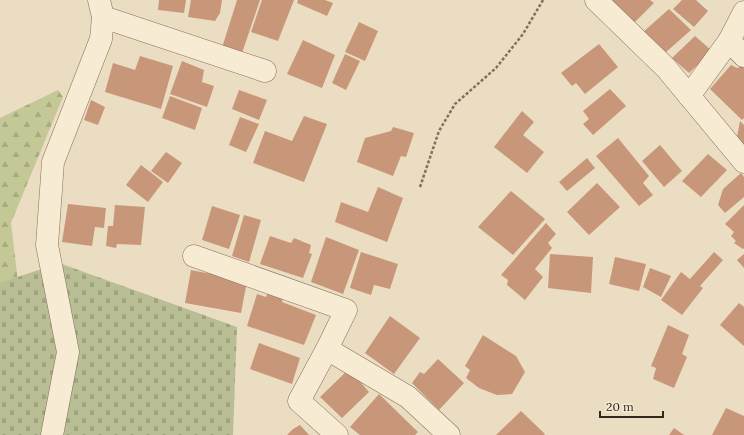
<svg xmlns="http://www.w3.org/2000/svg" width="744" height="435" font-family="Lora,serif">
  <defs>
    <pattern id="forest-firs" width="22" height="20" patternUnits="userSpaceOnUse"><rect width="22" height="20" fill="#c4c896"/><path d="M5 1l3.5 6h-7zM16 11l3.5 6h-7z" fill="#a9ac81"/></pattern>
    <pattern id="cemetery-stones" width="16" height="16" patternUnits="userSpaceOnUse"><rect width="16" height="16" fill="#babe95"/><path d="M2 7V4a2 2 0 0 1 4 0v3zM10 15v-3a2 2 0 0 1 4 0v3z" fill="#a0a380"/></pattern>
  </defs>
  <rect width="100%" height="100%" fill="#ebddc1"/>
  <polygon fill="url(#forest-firs)" points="58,90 63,97 11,223 20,299 0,297 0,118"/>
  <polygon fill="url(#cemetery-stones)" points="59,263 237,327 233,435 0,435 0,283"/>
  <g fill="#c89779">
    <polygon points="159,0 186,0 184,13 158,10"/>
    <polygon points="191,0 222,0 220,13 215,21 188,17"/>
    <polygon points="237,0 260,0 241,56 221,51"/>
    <polygon points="262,0 294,0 278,41 251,32"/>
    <polygon points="298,0 325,0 333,3 327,16 297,3"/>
    <polygon points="606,0 650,0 654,3 633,24"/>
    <polygon points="682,0 696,0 708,11 694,27 673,9"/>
    <polygon points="669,9 691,30 665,53 642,33"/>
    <polygon points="359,22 378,31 365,61 345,52"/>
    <polygon points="695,36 712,51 689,73 672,58"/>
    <polygon points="303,40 335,55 322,88 287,74"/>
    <polygon points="599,44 618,67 585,94 576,83 572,86 561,73"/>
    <polygon points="345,54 360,61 346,90 332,83"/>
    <polygon points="140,56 173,66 161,109 105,92 113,63 135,70"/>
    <polygon points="182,61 204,70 202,82 214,86 207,107 170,94"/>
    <polygon points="731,65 737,68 742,66 744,68 744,118 742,120 710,89"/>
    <polygon points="610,89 626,106 593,135 583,124 589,119 583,111"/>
    <polygon points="239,90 267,100 259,120 232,109"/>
    <polygon points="170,96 202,108 195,130 162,118"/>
    <polygon points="91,100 105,107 98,125 84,120"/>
    <polygon points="522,111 534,122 523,135 544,152 527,173 494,147"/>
    <polygon points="304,116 327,124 304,182 253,163 265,131 292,141"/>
    <polygon points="240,117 259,124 246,152 229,145"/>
    <polygon points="740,121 744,125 744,145 737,137"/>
    <polygon points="393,127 414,133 406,157 401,156 393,176 357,162 365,138 391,131"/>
    <polygon points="618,138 649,176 643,183 653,195 639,206 596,156"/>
    <polygon points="660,145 682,171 664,187 642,161"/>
    <polygon points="166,152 182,163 168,183 151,171"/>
    <polygon points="708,154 727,170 701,197 682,181"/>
    <polygon points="587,158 595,168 567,191 559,182"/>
    <polygon points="141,165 163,182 148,202 126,185"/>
    <polygon points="741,173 744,177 744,197 725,213 718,205 723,189"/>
    <polygon points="597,183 620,207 589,235 567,212"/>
    <polygon points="378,187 403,198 387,242 335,222 341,202 368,212"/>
    <polygon points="511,191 545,219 513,255 478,227"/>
    <polygon points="68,204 106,208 104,228 95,227 92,246 62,242"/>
    <polygon points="115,205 145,207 141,245 117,244 116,248 106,246 108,226 113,226"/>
    <polygon points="744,205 744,248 743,249 734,243 736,241 731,236 734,232 725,224"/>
    <polygon points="212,206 240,215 229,249 202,240"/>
    <polygon points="244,215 261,220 249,262 232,256"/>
    <polygon points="546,223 556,234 548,243 552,248 535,269 543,277 525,300 507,285 508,280 501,275"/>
    <polygon points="270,236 291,243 294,238 311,245 309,253 312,254 303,278 260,264"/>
    <polygon points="326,237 359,250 343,294 311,282"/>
    <polygon points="361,252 398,264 390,289 374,285 371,295 350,288"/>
    <polygon points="714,252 723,260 700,286 703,288 682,315 661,300 681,272 690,279"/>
    <polygon points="550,254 593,257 591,293 548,288"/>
    <polygon points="744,254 744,268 737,260"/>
    <polygon points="615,257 646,264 639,291 609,284"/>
    <polygon points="650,268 671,276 661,297 643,287"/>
    <polygon points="191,270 247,281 241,313 185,303"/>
    <polygon points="270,288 284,294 282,302 316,315 304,345 247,326 257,294 266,297"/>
    <polygon points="739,303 744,307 744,346 720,325"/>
    <polygon points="390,316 420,338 394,374 365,353"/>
    <polygon points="668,325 689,335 682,354 687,357 674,388 653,379 656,368 651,366"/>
    <polygon points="483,335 516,356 525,372 512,394 497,395 479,388 466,378 470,370 465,366"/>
    <polygon points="259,343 300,358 292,384 250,369"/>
    <polygon points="438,359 464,383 439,410 412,383 420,372 424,374"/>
    <polygon points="349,369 369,392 342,418 320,397"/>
    <polygon points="379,394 418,432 415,435 360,435 350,427"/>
    <polygon points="726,408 744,416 744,435 712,435"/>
    <polygon points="521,411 545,434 544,435 496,435"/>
    <polygon points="300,425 309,435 287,435 293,429"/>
    <polygon points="674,428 684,435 669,435"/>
  </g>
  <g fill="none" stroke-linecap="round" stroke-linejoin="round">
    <g stroke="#846f5a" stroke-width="23">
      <g id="minor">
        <polyline points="596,0 666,68 744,162"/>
        <polyline points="103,17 265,71"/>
        <polyline points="729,41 744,56"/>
        <polyline points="689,96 729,41 744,12"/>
        <polyline points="194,256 346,310 327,349 408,397 449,435"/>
        <polyline points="327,349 299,401 337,435"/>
        <polyline points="52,435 68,352 47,245 53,162 101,39 103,17 99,0"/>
      </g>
    </g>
    <polyline stroke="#846f5a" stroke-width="2.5" stroke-dasharray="3 2" stroke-linecap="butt" points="420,187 439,131 455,104 496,68 523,34 543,0"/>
    <use href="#minor" stroke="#f7ebd4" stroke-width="22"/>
  </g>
  <path d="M600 411v6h63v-6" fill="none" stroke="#34281d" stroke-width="2"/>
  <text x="606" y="411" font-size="12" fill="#34281d" stroke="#f3e8d0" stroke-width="3" paint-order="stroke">20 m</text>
</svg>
